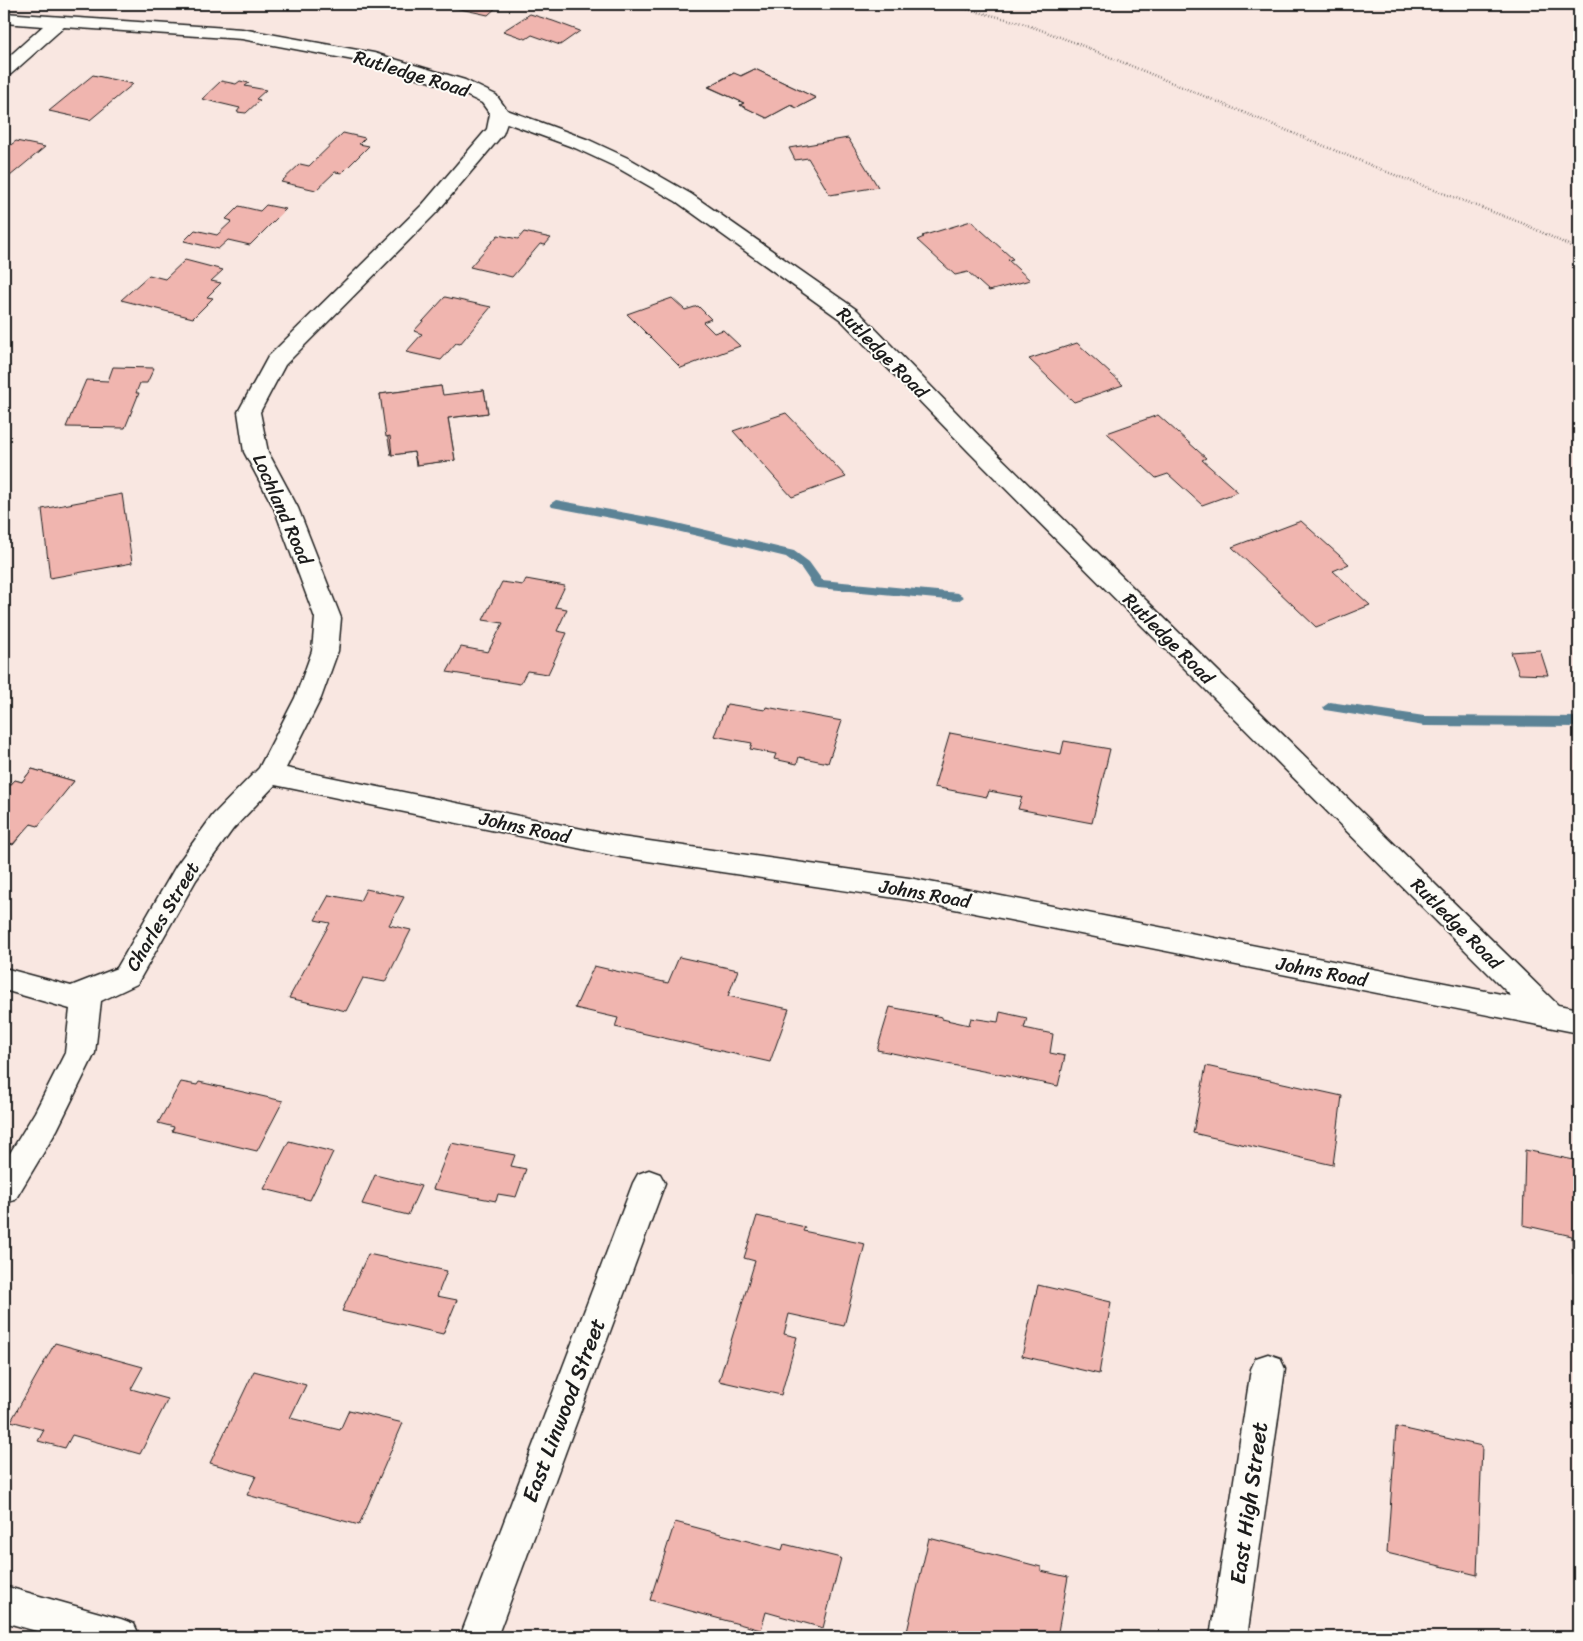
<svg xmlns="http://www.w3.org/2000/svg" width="1583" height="1641" font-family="Sriracha,sans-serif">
  <rect width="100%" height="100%" fill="#f9e7e1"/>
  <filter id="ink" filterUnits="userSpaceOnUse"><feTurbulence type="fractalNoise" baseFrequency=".02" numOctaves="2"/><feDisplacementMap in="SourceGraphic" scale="10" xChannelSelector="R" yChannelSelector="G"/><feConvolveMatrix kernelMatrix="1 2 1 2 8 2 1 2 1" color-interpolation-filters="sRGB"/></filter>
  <g filter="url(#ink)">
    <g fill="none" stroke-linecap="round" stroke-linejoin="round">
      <g fill="#5c8396" fill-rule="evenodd">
        <polygon points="556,500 664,520 794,551 809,562 822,580 958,593 964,597 958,601 818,588 814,587 801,568 786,557 664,528 552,507 550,504"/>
        <polygon points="1330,702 1424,716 1579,717 1579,727 1424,726 1325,710 1323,707"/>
      </g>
    </g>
    <g fill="#f0b5af" stroke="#1c1c1c">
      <polygon points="437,4 503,4 499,5 488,15"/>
      <polygon points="530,14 553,21 580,31 560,45 532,35 526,39 503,31"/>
      <polygon points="755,69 757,70 816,98 797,108 791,105 767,118 740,105 744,103 708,87 733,73 740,76"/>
      <polygon points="755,69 816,98 797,108 791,105 767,118 740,105 744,103 709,87 734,73 741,76"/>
      <polygon points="93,75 133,84 90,120 49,111"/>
      <polygon points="221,81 236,84 240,81 249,83 245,86 266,90 256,99 260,100 246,113 237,112 240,108 202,99"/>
      <polygon points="343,133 365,138 359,144 369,146 342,173 335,172 316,190 281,182 300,164 309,166"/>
      <polygon points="848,138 878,187 830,195 808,158 795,160 789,148"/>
      <polygon points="16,141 45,147 4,181 4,150"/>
      <polygon points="266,205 286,209 250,245 228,240 218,249 184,241 195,230 217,235 232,221 226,219 239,206 260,211"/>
      <polygon points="971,221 1013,259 1008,260 1030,280 989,291 968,272 955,275 917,240 924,237 922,236"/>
      <polygon points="524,232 551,238 545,245 540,244 512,277 470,267 498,235 518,239"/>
      <polygon points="185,260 223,270 211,281 221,283 207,297 213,298 193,318 121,300 149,275 165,279"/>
      <polygon points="445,297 491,307 460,344 456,343 441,360 406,352 422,334 414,331"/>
      <polygon points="672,298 685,310 698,306 711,319 703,322 714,333 723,330 740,346 681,368 627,314"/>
      <polygon points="1077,343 1123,385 1074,402 1029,359"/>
      <polygon points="113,367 154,368 147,383 140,383 136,393 139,393 125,428 66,427 86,380 108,381"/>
      <polygon points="441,386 442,396 484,390 488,413 448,418 455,460 416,465 414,452 391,455 380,394"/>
      <polygon points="441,386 443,395 484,390 488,413 448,418 455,460 417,465 414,452 392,455 390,436 386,437 380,394"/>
      <polygon points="786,413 810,438 846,477 792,497 733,431"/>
      <polygon points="1158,415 1206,458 1202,460 1238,492 1202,505 1168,474 1156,478 1107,433"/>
      <polygon points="122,494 132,563 50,578 42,509"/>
      <polygon points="1301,521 1349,564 1333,571 1370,605 1316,627 1232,547"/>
      <polygon points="526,579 565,586 555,607 567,609 557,631 567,633 548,674 527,671 520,684 447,672 461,647 488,652 503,623 483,620 502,582 523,585"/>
      <polygon points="1540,650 1548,675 1519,674 1511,652"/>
      <polygon points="727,704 765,710 766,707 842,721 828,763 799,757 797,764 774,759 776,754 750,749 752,743 714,736"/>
      <polygon points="950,733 1061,754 1064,741 1110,749 1092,823 1018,809 1022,797 989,791 987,797 934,787"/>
      <polygon points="32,769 74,781 37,825 30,824 13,845 4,842 4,792 14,780 22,782"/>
      <polygon points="32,769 74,781 38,826 31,824 13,844 4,841 4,792 15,780 22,782"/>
      <polygon points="366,889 404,897 389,925 411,930 385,982 363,978 346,1011 289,998 330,923 315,920 329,895 360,901"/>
      <polygon points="679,957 738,970 728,996 789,1009 770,1062 615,1027 618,1018 575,1008 594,966 668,983"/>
      <polygon points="890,1007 942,1017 942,1019 969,1025 971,1018 998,1022 1000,1012 1027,1018 1024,1028 1053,1034 1050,1053 1065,1056 1058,1086 877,1050"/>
      <polygon points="1206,1066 1342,1096 1333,1165 1193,1133"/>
      <polygon points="181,1082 197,1085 199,1082 283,1101 257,1151 172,1131 174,1127 158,1123"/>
      <polygon points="289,1141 333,1152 310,1200 264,1189"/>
      <polygon points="451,1143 515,1155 511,1166 526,1169 516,1197 498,1194 496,1201 433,1189"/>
      <polygon points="1525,1150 1579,1161 1579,1274 1573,1273 1572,1236 1523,1225"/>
      <polygon points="375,1175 421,1186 408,1215 362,1204"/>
      <polygon points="757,1216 805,1227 803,1231 865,1244 844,1326 789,1314 784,1334 797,1337 781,1395 719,1381 755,1261 744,1258"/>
      <polygon points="368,1254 447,1271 437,1296 457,1300 443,1334 342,1311"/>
      <polygon points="1038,1285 1111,1302 1099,1374 1022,1356"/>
      <polygon points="55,1343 143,1367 131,1389 168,1399 140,1454 72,1435 65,1448 38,1441 44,1430 11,1421"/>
      <polygon points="254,1371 306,1385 290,1418 340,1430 349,1410 403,1423 359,1525 247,1495 256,1476 210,1463"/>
      <polygon points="1396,1427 1482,1446 1477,1575 1387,1553"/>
      <polygon points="675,1522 782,1550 784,1544 841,1558 823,1628 766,1612 761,1630 650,1600"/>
      <polygon points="929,1538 1041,1567 1041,1571 1068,1577 1057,1637 906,1636"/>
    </g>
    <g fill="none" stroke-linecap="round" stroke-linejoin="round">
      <g stroke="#1c1c1c" stroke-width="3">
        <g id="street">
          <path d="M4 13 242 29 374 53 465 80 496 95 507 110 589 140 630 159 691 194 857 310 985 442 1558 1005 1579 1009V1033L909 900 621 857 275 785 233 829 196 880 137 984 101 1001 95 1053 57 1130 15 1200 4 1203V1163L35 1112 65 1053 70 1009 4 990V968L71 986 117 968 176 866 213 815 259 768 295 698 312 651 315 618 274 508 244 452 238 412 268 357 423 204 487 129 490 114 482 103 451 88 364 62 242 39 64 27 11 74 4 76V61L43 26 4 23ZM507 123 575 148 616 167 677 202 841 320 969 452 1511 996 909 878 621 837 286 768 321 698 338 651 341 618 298 508 268 452 260 412 285 365 437 212 503 134Z"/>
          <polygon points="649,1170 660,1174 665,1183 497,1637 460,1637 633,1183 638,1174"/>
          <polygon points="1268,1354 1280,1358 1285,1369 1247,1637 1210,1637 1251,1369 1256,1358"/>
          <polygon points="4,1586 121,1619 134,1624 140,1637 58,1637 4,1622"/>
        </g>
      </g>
      <polyline stroke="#1c1c1c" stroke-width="2.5" stroke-dasharray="0.5 2.5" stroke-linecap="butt" points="947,4 1022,23 1076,43 1387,172 1522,223 1579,250"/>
      <use href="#street" fill="#fdfcf7" fill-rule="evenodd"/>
    </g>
  </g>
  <g text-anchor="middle" stroke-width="4" stroke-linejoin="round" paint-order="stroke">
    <g font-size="19" fill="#1c1c1c" stroke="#fdfcf7">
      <text transform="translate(412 73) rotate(17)" y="7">Rutledge Road</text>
      <text transform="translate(883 352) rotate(45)" y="7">Rutledge Road</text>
      <text transform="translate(283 509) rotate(66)" y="7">Lochland Road</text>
      <text transform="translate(1169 638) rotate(45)" y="7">Rutledge Road</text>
      <text transform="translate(525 827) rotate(12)" y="7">Johns Road</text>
      <text transform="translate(925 893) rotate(10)" y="7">Johns Road</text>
      <text transform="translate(162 916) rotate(-59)" y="7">Charles Street</text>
      <text transform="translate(1457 923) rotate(45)" y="7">Rutledge Road</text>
      <text transform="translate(1322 971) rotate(11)" y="7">Johns Road</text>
    </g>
    <g font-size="22" fill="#1c1c1c" stroke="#fdfcf7">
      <text transform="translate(563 1410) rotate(-69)" y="8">East Linwood Street</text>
      <text transform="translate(1248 1503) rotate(-82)" y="8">East High Street</text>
    </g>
  </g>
  <rect width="1583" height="1641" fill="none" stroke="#fdfcf7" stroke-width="20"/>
  <rect x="10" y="10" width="1563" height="1621" fill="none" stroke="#1c1c1c" stroke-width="2" filter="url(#ink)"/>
</svg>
